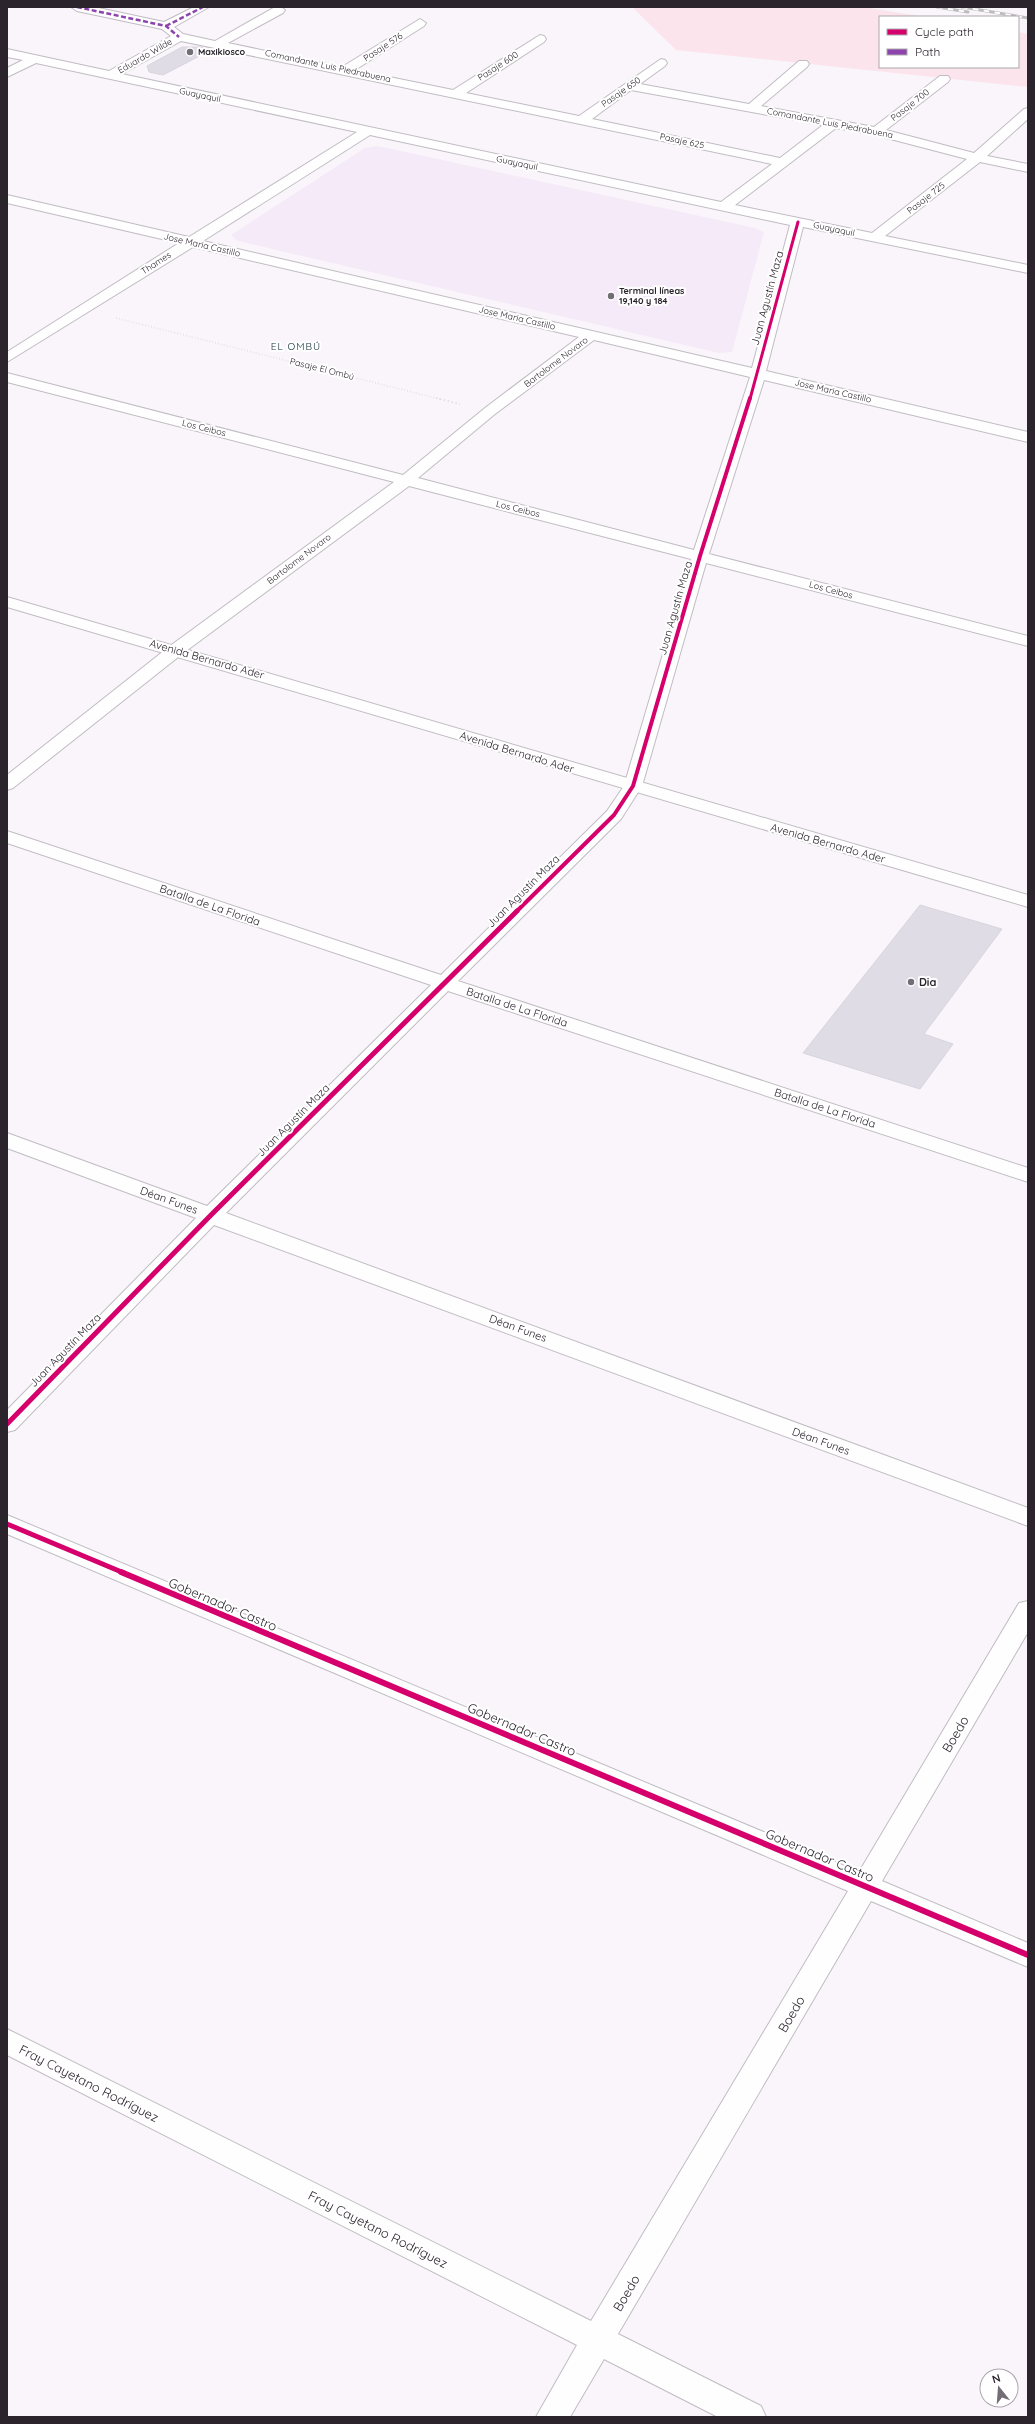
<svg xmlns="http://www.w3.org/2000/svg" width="1035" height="2424" font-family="Quicksand,sans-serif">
  <rect width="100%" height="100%" fill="#faf5fb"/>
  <polygon fill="#f5eaf8" points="378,146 755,228 764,232 732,352 719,353 238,241 231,235 365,148"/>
  <polygon fill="#fce4ec" points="632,7 864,7 925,17 880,17 880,67 1018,67 1018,32 1028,34 1028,87 676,50"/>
  <g fill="#e0dce6" stroke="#d9d5dd">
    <polygon points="182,47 200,47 213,49 163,75 149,72 147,66"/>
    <polygon points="920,905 1002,929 924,1034 953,1044 920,1089 803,1053"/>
  </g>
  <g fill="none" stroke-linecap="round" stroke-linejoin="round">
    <g stroke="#c1bcc3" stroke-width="2">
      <g id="minor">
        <path d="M71 7H94L164 22 194 7H209L174 27 183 34 215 41 275 7H281L285 10 283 13 228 43 342 67 420 19 426 23 424 26 355 70 453 90 540 35 544 36 546 39 544 42 466 93 579 116 661 59 665 60 667 63 665 66 640 84 749 104 799 61H807L809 64 807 67 761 106 874 127 940 76H948L950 79 948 82 886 130 974 153 1024 109 1028 108V119L987 156 1028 164V172L980 162 885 236 1028 265V273L803 227 766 371 1028 432V442L764 380 709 554 1028 636V646L706 563 642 786 621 819 458 981 1028 1168V1182L448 991 226 1213 1028 1508V1526L214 1225 15 1430 7 1432V1410L196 1218 7 1148V1133L207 1206 431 985 7 843V831L441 975 607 811 624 786 691 559 409 486 182 654 13 788 7 790V775L170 646 394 482 7 382V373L403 475 485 408 579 337 193 247 7 362V352L179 243 7 203V195L189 237 357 132 36 63 7 77V68L23 60 7 57V49L109 71 171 36 162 29 77 11ZM181 41 772 164 721 202 122 74ZM631 90 823 125 780 158 592 119ZM836 128 875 135 967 159 872 233 735 205ZM370 135 790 225 752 368 203 241ZM594 340 750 377 694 550 418 478 495 414Z"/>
        <polygon points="7,1515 859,1872 1019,1603 1028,1601 1028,1632 882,1881 1028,1943 1028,1967 871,1901 618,2334 761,2406 766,2417 718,2417 604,2359 570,2417 536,2417 577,2345 7,2055 7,2029 591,2321 848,1891 7,1534"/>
      </g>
    </g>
    <g stroke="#c1bcc3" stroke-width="2">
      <polygon id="major" points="7,597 1028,895 1028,907 7,607"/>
    </g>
    <polyline stroke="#e2e1e2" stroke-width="1.5" stroke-dasharray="1 2" stroke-linecap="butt" points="116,318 440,399"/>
    <polyline stroke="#e2e1e2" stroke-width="2" stroke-dasharray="1.5 2.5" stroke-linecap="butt" points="436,398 460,404"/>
    <use href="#minor" fill="#fefefe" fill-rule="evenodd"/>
    <use href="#major" fill="#fefefe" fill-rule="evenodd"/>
    <g stroke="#bebcbf" stroke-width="3">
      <g id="rail">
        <polyline points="937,7 968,12"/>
        <polyline points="962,7 1028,18"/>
      </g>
    </g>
    <use href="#rail" stroke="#fff" stroke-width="2" stroke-dasharray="5.5" stroke-linecap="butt"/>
    <g stroke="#8e44ad" stroke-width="2.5" stroke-dasharray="5 2.5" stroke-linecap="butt">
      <polyline points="77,7 166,26 179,37"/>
      <polyline points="166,26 203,7"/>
    </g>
    <g stroke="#fff" stroke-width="4.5">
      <polyline id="cycleway-far3" points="750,399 798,222"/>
    </g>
    <g stroke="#fff" stroke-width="6">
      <polyline id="cycleway-far2" points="516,912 614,815 633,786 700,556 750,398"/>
    </g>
    <g stroke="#fff" stroke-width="8">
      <g id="cycleway-far1">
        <polyline points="7,1424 211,1215 517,911"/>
        <polyline points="7,1524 124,1573"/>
      </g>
    </g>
    <g stroke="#fff" stroke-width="9">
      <polyline id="cycleway" points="121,1572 1028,1955"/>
    </g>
    <use href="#cycleway-far3" stroke="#d6006c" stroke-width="3"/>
    <use href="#cycleway-far2" stroke="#d6006c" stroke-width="4"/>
    <use href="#cycleway-far1" stroke="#d6006c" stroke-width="5"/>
    <use href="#cycleway" stroke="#d6006c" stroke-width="6"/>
  </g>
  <g fill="#736d75" stroke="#fff" stroke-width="1.5">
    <circle cx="190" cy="52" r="4"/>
    <circle cx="611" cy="296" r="4"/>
    <circle cx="911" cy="982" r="4"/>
  </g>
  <g text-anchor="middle" stroke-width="4" stroke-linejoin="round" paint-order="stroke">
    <g font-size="9" fill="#2b242d" stroke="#fff">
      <text transform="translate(383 47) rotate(-33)" y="3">Pasaje 576</text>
      <text transform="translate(145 56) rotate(-30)" y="3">Eduardo Wilde</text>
      <text transform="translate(328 66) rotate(12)" y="3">Comandante Luis Piedrabuena</text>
      <text transform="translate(498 66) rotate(-33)" y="3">Pasaje 600</text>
      <text transform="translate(621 92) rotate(-35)" y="3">Pasaje 650</text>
      <text transform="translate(200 95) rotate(12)" y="3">Guayaquil</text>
      <text transform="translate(910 105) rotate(-38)" y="3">Pasaje 700</text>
      <text transform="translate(830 123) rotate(11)" y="3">Comandante Luis Piedrabuena</text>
      <text transform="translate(682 141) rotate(12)" y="3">Pasaje 625</text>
      <text transform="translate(517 163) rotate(12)" y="3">Guayaquil</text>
      <text transform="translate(926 198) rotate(-38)" y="3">Pasaje 725</text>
      <text transform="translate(834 229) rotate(12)" y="3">Guayaquil</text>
      <text transform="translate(202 245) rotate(13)" y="3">Jose Maria Castillo</text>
      <text transform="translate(156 263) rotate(-33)" y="3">Thames</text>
      <text transform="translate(517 318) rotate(13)" y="3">Jose Maria Castillo</text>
      <text transform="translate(556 362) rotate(-37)" y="3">Bartolome Novaro</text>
      <text transform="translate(322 369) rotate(14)" y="3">Pasaje El Ombú</text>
      <text transform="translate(833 391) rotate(13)" y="3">Jose Maria Castillo</text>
      <text transform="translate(204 428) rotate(14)" y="3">Los Ceibos</text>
      <text transform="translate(518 509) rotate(14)" y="3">Los Ceibos</text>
      <text transform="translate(299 559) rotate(-37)" y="3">Bartolome Novaro</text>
      <text transform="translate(831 590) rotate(15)" y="3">Los Ceibos</text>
    </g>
    <g font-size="9" font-weight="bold" fill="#2b242d" stroke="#fff" text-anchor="start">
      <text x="198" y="55">Maxikiosco</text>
      <text x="619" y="294">Terminal líneas<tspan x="619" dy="10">19,140 y 184</tspan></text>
    </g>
    <g font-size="10" letter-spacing="1" fill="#0d2e35" stroke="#fff">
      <text x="296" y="350">EL OMBÚ</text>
    </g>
    <g font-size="11" fill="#2b242d" stroke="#fff">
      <text transform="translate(767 298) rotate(-75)" y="4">Juan Agustín Maza</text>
      <text transform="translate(675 608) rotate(-74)" y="4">Juan Agustín Maza</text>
      <text transform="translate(207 659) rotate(16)" y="4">Avenida Bernardo Ader</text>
      <text transform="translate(517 752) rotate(17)" y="4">Avenida Bernardo Ader</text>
      <text transform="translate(828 843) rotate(16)" y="4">Avenida Bernardo Ader</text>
      <text transform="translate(523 891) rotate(-45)" y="4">Juan Agustín Maza</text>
      <text transform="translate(210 905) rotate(19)" y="4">Batalla de La Florida</text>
      <text transform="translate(517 1007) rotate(18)" y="4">Batalla de La Florida</text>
      <text transform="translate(825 1108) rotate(18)" y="4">Batalla de La Florida</text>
      <text transform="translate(293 1120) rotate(-45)" y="4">Juan Agustín Maza</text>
      <text transform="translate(169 1200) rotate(20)" y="4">Déan Funes</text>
      <text transform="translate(518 1328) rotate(20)" y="4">Déan Funes</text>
      <text transform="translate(65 1350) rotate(-46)" y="4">Juan Agustín Maza</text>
      <text transform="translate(821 1441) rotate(20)" y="4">Déan Funes</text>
    </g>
    <g font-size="11" font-weight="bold" fill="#2b242d" stroke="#fff" text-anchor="start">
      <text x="919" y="986">Dia</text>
    </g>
    <g font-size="13" fill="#2b242d" stroke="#fff">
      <text transform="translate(223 1604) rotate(23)" y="5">Gobernador Castro</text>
      <text transform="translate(522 1729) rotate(23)" y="5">Gobernador Castro</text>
      <text transform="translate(955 1734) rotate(-60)" y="5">Boedo</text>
      <text transform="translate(820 1855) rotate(23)" y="5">Gobernador Castro</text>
      <text transform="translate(791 2014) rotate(-60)" y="5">Boedo</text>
      <text transform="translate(89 2083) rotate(27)" y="5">Fray Cayetano Rodríguez</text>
      <text transform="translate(378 2229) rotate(27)" y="5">Fray Cayetano Rodríguez</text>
      <text transform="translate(626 2293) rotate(-60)" y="5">Boedo</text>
    </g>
  </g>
  <rect width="1035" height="2424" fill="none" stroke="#2b242d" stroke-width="16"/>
  <rect x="879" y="16" width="140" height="52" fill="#ffffff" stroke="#aaa7ab"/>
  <rect x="887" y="29" width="20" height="6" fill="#d6006c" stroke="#aaa7ab"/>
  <text x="915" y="36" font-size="12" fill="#2b242d">Cycle path</text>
  <rect x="887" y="49" width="20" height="6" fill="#8e44ad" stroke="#aaa7ab"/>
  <text x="915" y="56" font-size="12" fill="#2b242d">Path</text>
  <g transform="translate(999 2388) rotate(343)"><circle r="19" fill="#ffffff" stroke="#aaa7ab"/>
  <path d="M0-3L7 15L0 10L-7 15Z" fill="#736d75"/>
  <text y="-6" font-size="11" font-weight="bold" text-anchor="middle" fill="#2b242d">N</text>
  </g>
</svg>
